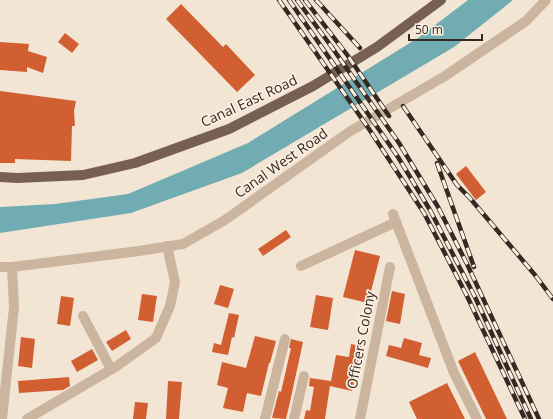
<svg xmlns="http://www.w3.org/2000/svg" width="553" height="419" font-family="'Open Sans',sans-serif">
  <rect width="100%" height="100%" fill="#f3e5d3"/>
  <polygon fill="#70acb2" points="468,0 513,0 454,47 242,173 131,213 0,233 0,207 55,204 128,194 248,143 418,38"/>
  <g fill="#d25f32">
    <polygon points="181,4 223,47 226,44 255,75 237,92 166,19"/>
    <polygon points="65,33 79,44 72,53 58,42"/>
    <polygon points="0,42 29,44 28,51 47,57 43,73 27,67 27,72 0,70"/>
    <polygon points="0,91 76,101 74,111 75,126 72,126 71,161 15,159 15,163 0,163"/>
    <polygon points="466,166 486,192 476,200 456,174"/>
    <polygon points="286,230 291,237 263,256 258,249"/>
    <polygon points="355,250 380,256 368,303 343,297"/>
    <polygon points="220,285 234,289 228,308 214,304"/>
    <polygon points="392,291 405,294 400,324 386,321"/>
    <polygon points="142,294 157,296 153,322 138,320"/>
    <polygon points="316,295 333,298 328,330 310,327"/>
    <polygon points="61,296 74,298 70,326 57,324"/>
    <polygon points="229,313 239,315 234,338 232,337 228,355 212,352 214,343 221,345"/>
    <polygon points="126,330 131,339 112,351 106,342"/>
    <polygon points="255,336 276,341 270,363 269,363 261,396 247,393 243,412 223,408 228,388 217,385 222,362 246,368"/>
    <polygon points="21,337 35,339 32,368 18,366"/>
    <polygon points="404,338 422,343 419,355 431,358 428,368 386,356 389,345 401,348"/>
    <polygon points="291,339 303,342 290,402 286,419 272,418 279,391 281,392 291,348 289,348"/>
    <polygon points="351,344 361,346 352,391 330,386 325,419 304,419 306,410 310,411 314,387 309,386 310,378 331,381 336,355 349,357"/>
    <polygon points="92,349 98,360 77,372 71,361"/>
    <polygon points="475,352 507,419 486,419 458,361"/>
    <polygon points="69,377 70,386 63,390 19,393 18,381"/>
    <polygon points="168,381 182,382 179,419 166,419"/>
    <polygon points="447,383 465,419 417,419 409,402"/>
    <polygon points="135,402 148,403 146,419 133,419"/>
  </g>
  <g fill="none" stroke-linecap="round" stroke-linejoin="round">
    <g stroke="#cbb59f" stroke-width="10">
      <polyline points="393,214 454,373 477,419"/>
      <polyline points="301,266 396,222"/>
      <polyline points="0,267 12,267 139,251 183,244 225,220 349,132 445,76 526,21 546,0"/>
      <polyline points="83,316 111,369"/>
      <polyline points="2,419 14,307 12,267"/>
      <polyline points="27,419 117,366 156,338 170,306 175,282 167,246"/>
      <polyline points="265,419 285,339"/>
      <polyline points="294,419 304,376"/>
      <polyline points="360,419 390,267"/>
    </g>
    <polyline stroke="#776053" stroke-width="10" points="0,177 17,178 83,175 135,163 229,129 313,86 377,47 441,0"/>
    <g stroke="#342923" stroke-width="4.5">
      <g id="rail">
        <polyline points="279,0 369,129 424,213 467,296 525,419"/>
        <polyline points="289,0 398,157 430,210 475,297 531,419"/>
        <polyline points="297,0 331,46 399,143 438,207 468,266 539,419"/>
        <polyline points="305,0 348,56 389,116"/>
        <polyline points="316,0 360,48"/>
        <polyline points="403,106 457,185 469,197 535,275 553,299"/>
        <polyline points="437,163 474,267"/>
      </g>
    </g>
    <use href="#rail" stroke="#faefe0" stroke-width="3" stroke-dasharray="9" stroke-linecap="butt"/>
  </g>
  <g text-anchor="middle" stroke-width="3.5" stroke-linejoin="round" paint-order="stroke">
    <g font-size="14" fill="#342923" stroke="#faefe0">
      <text transform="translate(249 101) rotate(-25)" y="5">Canal East Road</text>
      <text transform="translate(281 163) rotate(-35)" y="5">Canal West Road</text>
      <text transform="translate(361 340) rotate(-79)" y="5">Officers Colony</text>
    </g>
  </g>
  <path d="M409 34v6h73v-6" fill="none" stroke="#342923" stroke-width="2"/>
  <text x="415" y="34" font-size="12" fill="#342923" stroke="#faefe0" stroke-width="3" paint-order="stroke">50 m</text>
</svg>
